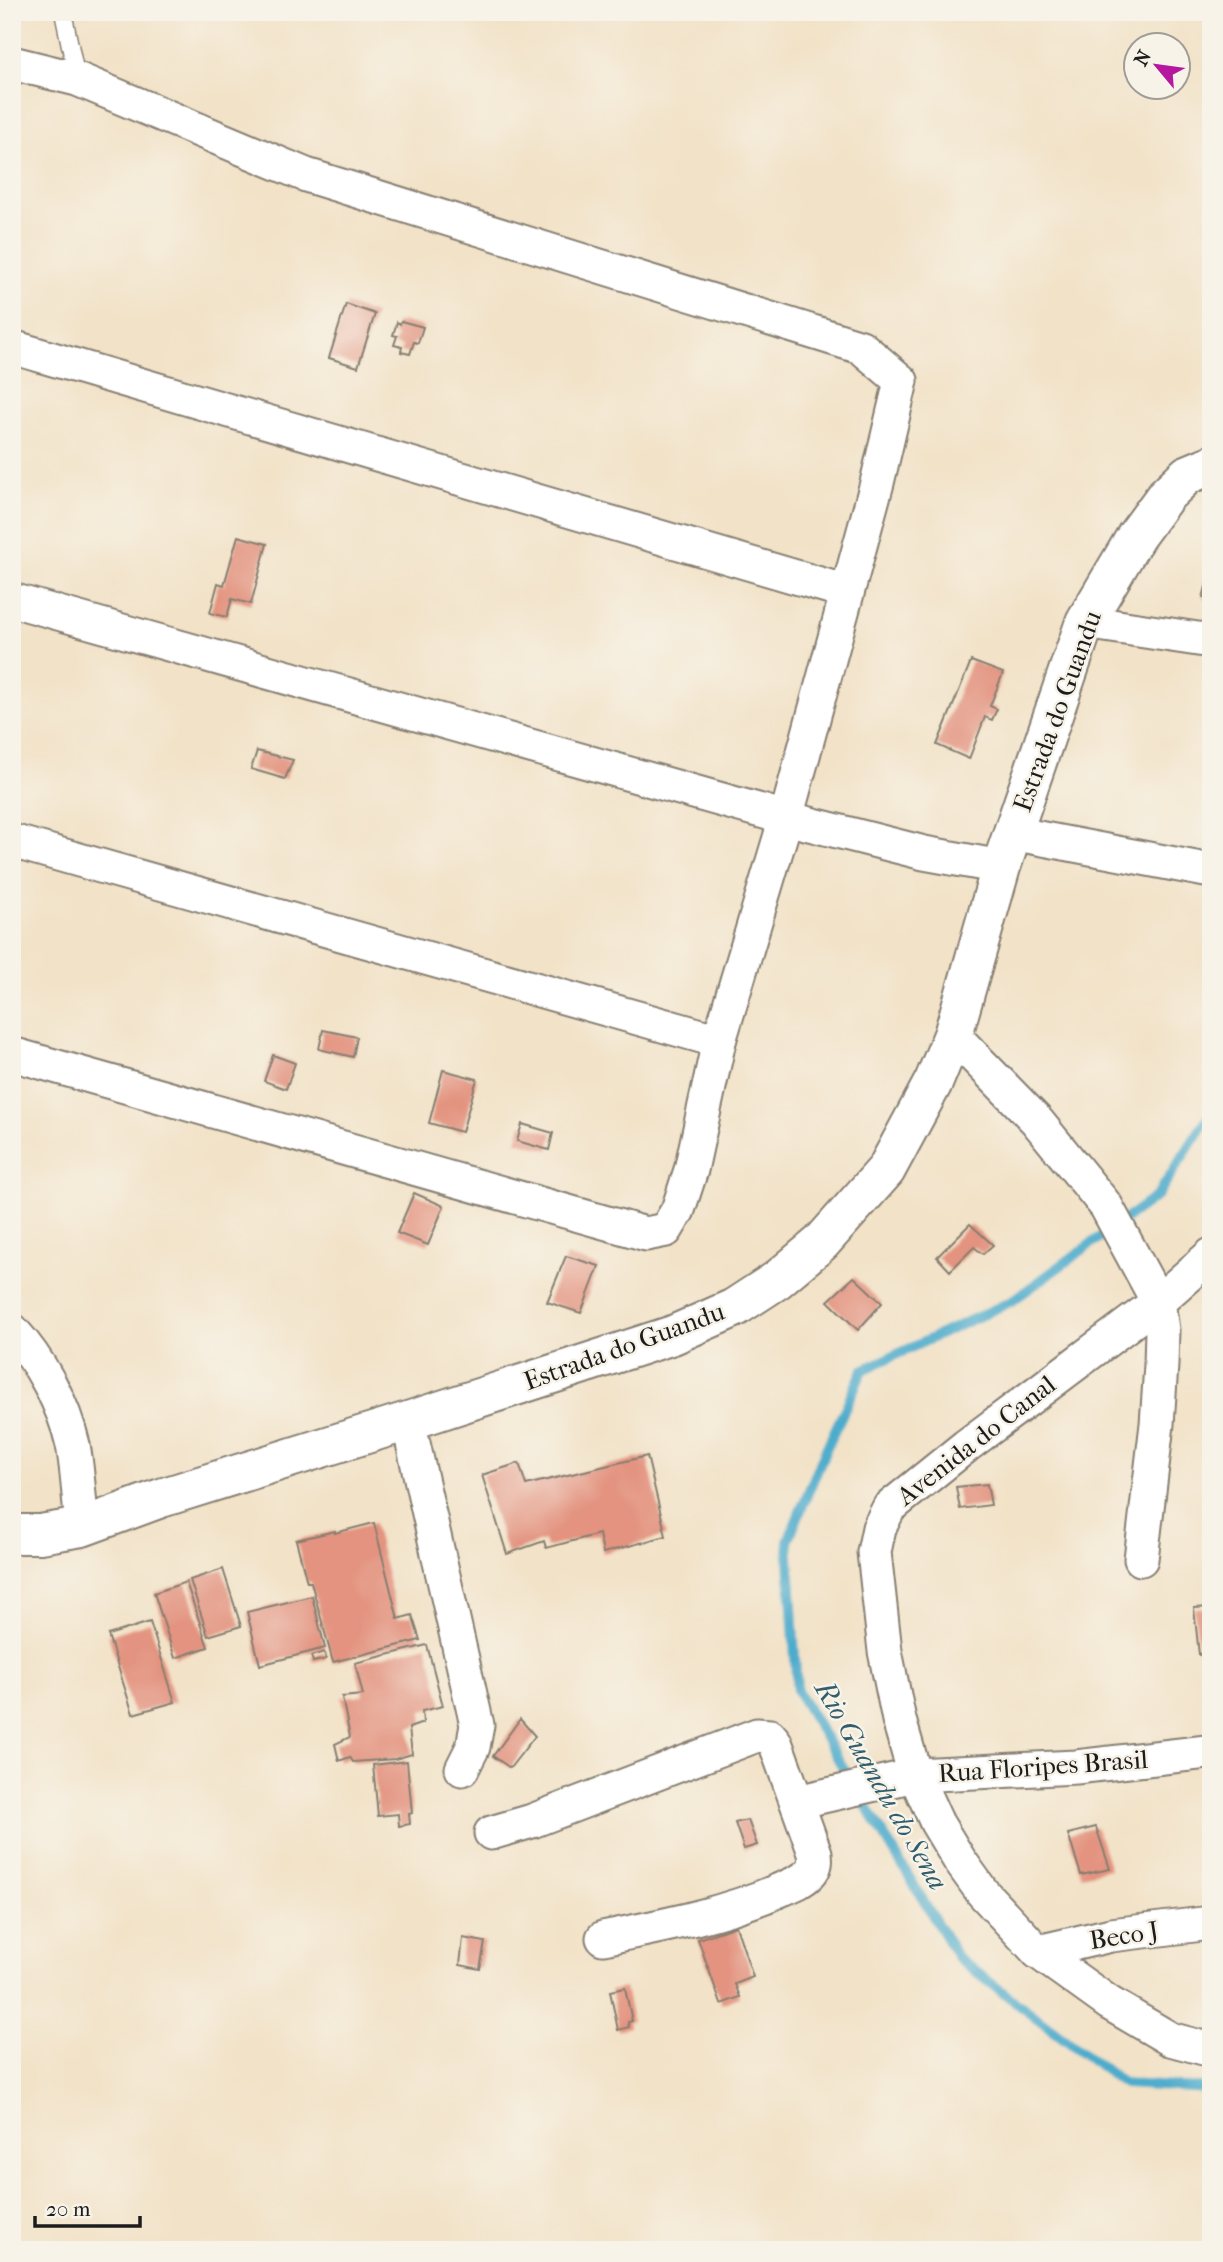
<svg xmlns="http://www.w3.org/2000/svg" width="1223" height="2262" font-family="'IM FELL French Canon',serif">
  <rect width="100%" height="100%" fill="#f7f3e8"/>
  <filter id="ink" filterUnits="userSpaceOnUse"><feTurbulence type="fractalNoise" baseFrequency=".0143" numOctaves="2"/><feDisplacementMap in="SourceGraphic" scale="14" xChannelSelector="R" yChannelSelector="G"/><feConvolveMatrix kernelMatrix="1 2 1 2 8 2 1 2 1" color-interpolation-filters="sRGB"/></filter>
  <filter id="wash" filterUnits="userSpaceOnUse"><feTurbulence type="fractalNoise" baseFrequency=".00686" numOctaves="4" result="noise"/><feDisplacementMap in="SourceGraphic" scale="28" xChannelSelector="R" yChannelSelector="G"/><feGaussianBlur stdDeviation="1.57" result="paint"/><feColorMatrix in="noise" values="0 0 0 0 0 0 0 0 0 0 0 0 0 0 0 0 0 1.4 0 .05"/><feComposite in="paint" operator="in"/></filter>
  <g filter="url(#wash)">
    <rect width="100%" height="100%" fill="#f2e2c7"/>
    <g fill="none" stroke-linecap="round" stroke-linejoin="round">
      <polyline stroke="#4daccc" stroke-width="10" points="1211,1113 1157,1196 1012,1301 863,1370 826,1449 788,1541 797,1691 958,1958 1124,2084 1211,2089"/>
    </g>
    <g id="blocks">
      <g fill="#e3937f">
        <polygon points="346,304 375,314 358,367 329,358"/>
        <polygon points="401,321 423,327 418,343 414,342 410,354 401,352 402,347 394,345 397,336 393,335 397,322 400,324"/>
        <polygon points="238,536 267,544 251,604 232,599 227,617 210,613 218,583 224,585"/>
        <polygon points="1208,579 1211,581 1211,599 1203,598"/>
        <polygon points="971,661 1003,673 990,706 997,709 992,720 985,717 969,759 937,745"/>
        <polygon points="257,751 293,760 285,779 251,769"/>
        <polygon points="323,1030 357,1037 353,1057 319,1049"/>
        <polygon points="273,1055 295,1063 286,1089 264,1081"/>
        <polygon points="443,1070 477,1079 462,1132 429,1123"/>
        <polygon points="522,1124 553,1133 549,1150 517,1141"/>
        <polygon points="414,1193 444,1206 428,1245 397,1233"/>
        <polygon points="970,1224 993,1245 983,1254 974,1247 950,1271 937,1257"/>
        <polygon points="566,1256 599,1266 581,1313 547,1302"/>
        <polygon points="854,1277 882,1303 858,1330 828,1301"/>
        <polygon points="647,1456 666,1536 603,1553 599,1534 546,1548 544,1541 507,1554 482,1475 519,1463 526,1485"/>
        <polygon points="987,1484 991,1505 960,1509 956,1487"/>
        <polygon points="374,1523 398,1619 412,1615 420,1640 333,1662 311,1582 307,1582 296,1540 335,1531 335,1533"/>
        <polygon points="223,1569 241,1626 208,1636 190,1580"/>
        <polygon points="186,1582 208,1647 175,1658 154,1593"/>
        <polygon points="312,1596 325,1648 260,1665 247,1612"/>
        <polygon points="1211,1607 1211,1654 1199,1655 1194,1608"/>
        <polygon points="150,1622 175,1702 133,1714 108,1635"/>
        <polygon points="427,1645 443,1706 422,1711 423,1723 409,1728 412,1754 395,1759 353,1762 350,1757 339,1761 335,1744 350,1737 342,1697 363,1695 355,1663"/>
        <polygon points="324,1652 326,1659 313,1662 311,1656"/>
        <polygon points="520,1719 535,1736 510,1768 493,1756"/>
        <polygon points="407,1761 412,1813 409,1814 410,1824 399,1826 398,1814 378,1816 373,1765"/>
        <polygon points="748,1820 757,1845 744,1849 735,1823"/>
        <polygon points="1096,1827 1110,1869 1081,1875 1068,1834"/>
        <polygon points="736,1926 753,1977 735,1984 740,1997 721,2004 698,1939"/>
        <polygon points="463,1938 485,1942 480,1969 460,1965"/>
        <polygon points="625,1988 632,2021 628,2022 629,2027 618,2030 610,1991"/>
      </g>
    </g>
  </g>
  <g filter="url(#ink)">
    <use href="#blocks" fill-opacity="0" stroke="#877f72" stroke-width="2"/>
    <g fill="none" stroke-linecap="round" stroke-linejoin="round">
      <g stroke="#877f72" stroke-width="19">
        <polyline id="service" points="63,12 77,79"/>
      </g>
      <g stroke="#877f72" stroke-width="37">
        <g id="minor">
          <polyline points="12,63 77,79 306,175 861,347 901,381 877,483 786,818 719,1041 691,1170 678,1210 666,1230 646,1234 12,1054"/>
          <polyline points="12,347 847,592"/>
          <polyline points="12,600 786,818 924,853 1001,867"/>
          <polyline points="1085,622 1211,641"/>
          <polyline points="1012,833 1211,871"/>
          <polyline points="12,841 719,1041"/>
          <polyline points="953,1035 1036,1120 1106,1206 1158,1302 1162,1330 1161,1365 1157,1424 1141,1559"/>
          <polyline points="1211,1255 1158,1302 966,1446 889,1508 879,1528 874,1552 885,1651 899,1720 915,1775 937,1823 960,1861 983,1893 1038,1952 1109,2003 1170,2039 1211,2050"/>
          <path d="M12 1330C40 1360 64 1405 73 1445 78 1472 79 1500 82 1527"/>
          <polyline points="408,1421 477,1725 473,1747 462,1769"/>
          <polyline points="797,1802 915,1775 1076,1767 1207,1752"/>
          <path d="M491 1833 532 1821 757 1735 770 1736 775 1742 815 1853C816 1861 816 1867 810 1873 803 1881 791 1885 782 1889 725 1914 663 1926 603 1938"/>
          <polyline points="1038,1952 1111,1935 1211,1923"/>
        </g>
      </g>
      <g stroke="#877f72" stroke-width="42">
        <polyline id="tertiary" points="12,1534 40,1534 82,1527 161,1498 408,1421 673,1335 734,1308 777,1280 821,1243 886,1170 934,1081 953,1035 1001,867 1085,622 1136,536 1166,495 1187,475 1211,465"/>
      </g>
      <use href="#service" stroke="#fff" stroke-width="16"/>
      <use href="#minor" stroke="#fff" stroke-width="33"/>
      <use href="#tertiary" stroke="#fff" stroke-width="38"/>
    </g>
  </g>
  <g text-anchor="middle" stroke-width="5" stroke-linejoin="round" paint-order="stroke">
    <g font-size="26" fill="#1c1c1c" stroke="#f7f3e8">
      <text transform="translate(1057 711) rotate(-70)" y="9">Estrada do Guandu</text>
      <text transform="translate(624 1346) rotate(-20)" y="9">Estrada do Guandu</text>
      <text transform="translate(976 1440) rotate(-38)" y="9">Avenida do Canal</text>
      <text transform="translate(1043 1766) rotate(-4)" y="9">Rua Floripes Brasil</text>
      <text transform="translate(1124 1935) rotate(-9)" y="9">Beco J</text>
    </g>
    <g font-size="28" font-style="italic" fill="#325d6b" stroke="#f7f3e8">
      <text transform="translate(882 1785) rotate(60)" y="10">Rio Guandu do Sena</text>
    </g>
  </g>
  <rect width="1223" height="2262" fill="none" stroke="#f7f3e8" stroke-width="42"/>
  <g transform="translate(1157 66) rotate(299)"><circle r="33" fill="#f7f3e8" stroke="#9f9d96" stroke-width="2"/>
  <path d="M0-5L12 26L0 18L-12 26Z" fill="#b5179e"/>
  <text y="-10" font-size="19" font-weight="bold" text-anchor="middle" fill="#1c1c1c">N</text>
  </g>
  <path d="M35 2216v10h105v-10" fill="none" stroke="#1c1c1c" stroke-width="3.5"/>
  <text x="46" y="2216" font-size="21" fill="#1c1c1c" stroke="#f7f3e8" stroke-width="5" paint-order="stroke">20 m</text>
</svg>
